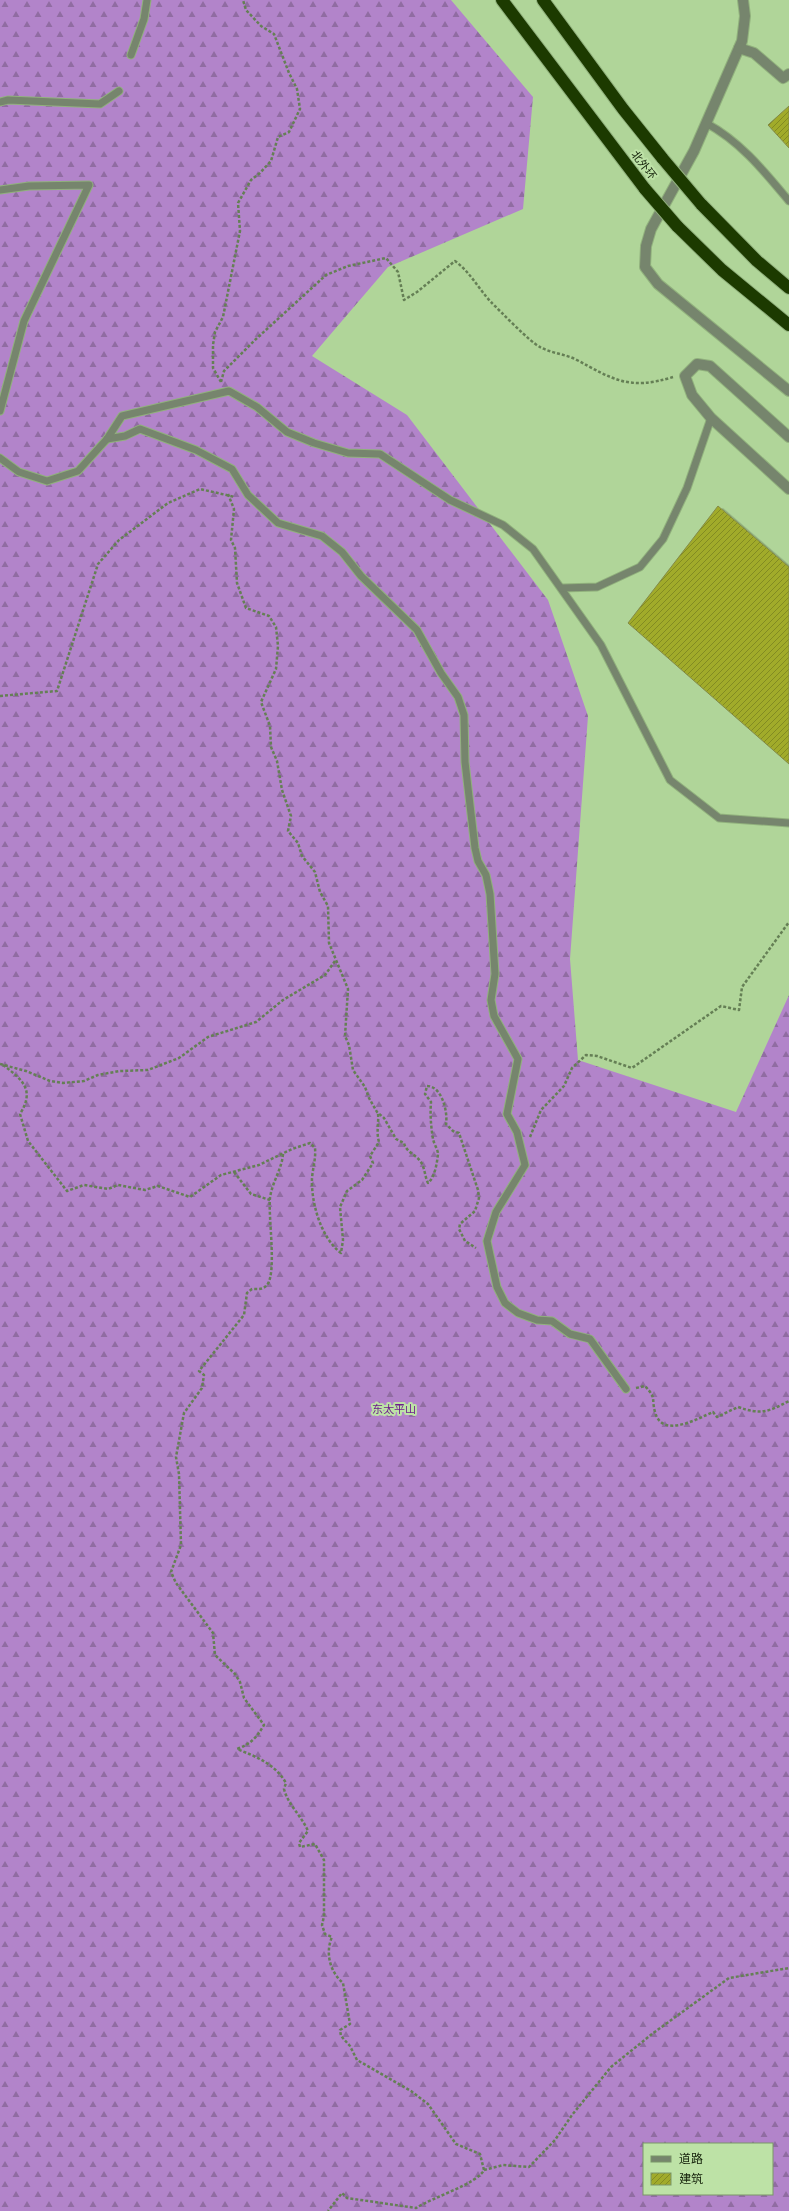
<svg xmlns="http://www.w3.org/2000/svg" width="789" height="2211" font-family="Karla,'Noto Sans SC',sans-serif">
  <defs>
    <pattern id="forest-firs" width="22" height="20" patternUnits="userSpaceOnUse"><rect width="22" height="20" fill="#b284ca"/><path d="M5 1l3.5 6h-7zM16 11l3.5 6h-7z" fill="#906ca2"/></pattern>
    <pattern id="building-hatch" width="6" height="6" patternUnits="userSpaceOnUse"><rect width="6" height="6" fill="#a1ab2b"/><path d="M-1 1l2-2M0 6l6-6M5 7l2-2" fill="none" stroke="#828b23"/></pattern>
    <filter id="shadow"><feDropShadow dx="4.5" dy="2.5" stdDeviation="0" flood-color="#0004"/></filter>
  </defs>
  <rect width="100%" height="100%" fill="#b0d599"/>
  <path fill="url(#forest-firs)" fill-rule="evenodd" d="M0 0H451L533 97 523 209 388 267 312 356 407 415 548 600 588 716 570 959 578 1060 736 1112 789 995V2211H0ZM644 2144H772V2194H644Z"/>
  <g fill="url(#building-hatch)" stroke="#838a48" filter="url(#shadow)">
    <polygon points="789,106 789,148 768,125"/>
    <polygon points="718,506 789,567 789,764 628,623"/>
  </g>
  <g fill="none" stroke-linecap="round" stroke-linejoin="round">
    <g stroke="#91b17d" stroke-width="9">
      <g id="lane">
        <polyline points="131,55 144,19 147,0"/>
        <polyline points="0,102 8,100 100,104 119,91"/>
        <path d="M706 123C741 142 764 171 789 201"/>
        <polyline points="0,190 29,186 89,185 24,321 0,411"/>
        <polyline points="107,439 125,436 140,429 196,450 232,469 248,495 278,523 322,536 342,552 361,576 417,630 441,673 458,697 464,715 465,762 475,848 478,861 486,875 490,894 495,974 491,1000 494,1016 518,1059 507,1114 517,1132 525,1165 496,1212 487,1241 497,1287 505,1303 518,1313 537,1320 552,1321 570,1334 590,1339 626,1389"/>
        <polyline points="0,458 19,472 47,481 78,471 107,439 122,416 229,391 257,407 287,432 314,443 348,453 380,454 450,500 503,525 533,549 601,645 670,780 719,818 789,823"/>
        <polyline points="562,588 597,587 640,567 663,539 687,488 711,418"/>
      </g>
    </g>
    <g stroke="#91b17d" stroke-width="12">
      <g id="street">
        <polyline points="743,0 745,16 742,41 694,151 651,229 646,246 645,267 658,284 789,391"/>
        <polyline points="739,48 754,53 783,78 789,74"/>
        <polyline points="789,437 710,366 697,364 685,376 692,395 711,418 789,489"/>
      </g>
    </g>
    <g stroke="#91b17d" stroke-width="14">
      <g id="highway">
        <polyline points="502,0 645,189"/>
        <polyline points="543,0 623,109 663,159"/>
        <polyline points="701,204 757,261 789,288"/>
        <polyline points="677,226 722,270 789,325"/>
      </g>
    </g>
    <g stroke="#657f55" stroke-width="2.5" stroke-dasharray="3 2" stroke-linecap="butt">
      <path d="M221 382 224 371 256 339 326 275 348 266 386 258 398 272 404 300 417 292 455 261C470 272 478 288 491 302 500 311 531 343 540 347 551 353 564 354 575 359 613 379 628 391 673 377"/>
      <polyline points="221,382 213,368 213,345 215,332 223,317 240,231 238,203 251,180 260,173 271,161 278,137 289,132 300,109 297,89 289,73 274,34 261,26 246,10 243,0"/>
      <path d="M228 494 234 509 231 540 235 548 237 583 246 608 269 616 276 627 278 646 276 669 261 702 270 726 271 747 277 761 282 790 291 816 288 831 298 843 302 856 315 872 320 892 328 906 329 943 348 989 345 1036 349 1045 353 1070 365 1087 369 1098 377 1112 384 1118 396 1139 404 1143C406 1153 418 1155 422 1164 425 1170 425 1177 428 1183 435 1177 437 1163 438 1154 438 1150 434 1144 433 1139 431 1127 430 1115 431 1102L425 1094 427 1086C442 1086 448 1112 446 1124L453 1131 459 1133 478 1190 479 1198 475 1211 460 1224 459 1229 465 1241 476 1248"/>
      <polyline points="0,696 57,691 98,564 119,540 168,503 200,489 235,497"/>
      <polyline points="0,1064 26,1071 50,1081 63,1083 84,1081 98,1075 120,1071 148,1070 179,1058 208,1037 256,1022 283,1000 325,975 335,961"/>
      <path d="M3 1065C23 1080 35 1090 20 1114L28 1141 67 1191 84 1185 108 1189 118 1185 145 1190 158 1186 190 1197 221 1175 259 1165 292 1149 310 1143 315 1148C316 1158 313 1167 312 1178 311 1203 321 1238 341 1253L343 1240 340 1207 347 1191 362 1180 373 1163 370 1156 379 1142C376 1132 379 1123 378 1113"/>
      <polyline points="530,1137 541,1110 564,1086 572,1068 586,1055 597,1056 632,1068 721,1006 739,1010 742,987 789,922"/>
      <path d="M283 1154C282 1169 272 1182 270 1198 268 1217 277 1273 267 1285 263 1290 258 1289 252 1289L247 1293 244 1315 199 1371 204 1375 202 1388 184 1413 176 1457 179 1474 181 1545 171 1572 176 1583 213 1633 215 1655 235 1674 240 1682 244 1698 264 1725C257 1737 251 1744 237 1749 257 1757 275 1764 286 1783L284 1789C288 1805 301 1815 308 1831L299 1843 300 1847 315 1844 324 1860V1916L322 1925 325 1934 332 1937C325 1953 330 1972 343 1983L350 2024 340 2030 341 2036 350 2046 357 2060 411 2091 428 2104 456 2144 480 2154 484 2170C477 2184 433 2197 416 2208L347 2198 342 2193 328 2211"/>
      <polyline points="234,1172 251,1194 270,1200"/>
      <path d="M636 1388 645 1386C657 1399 651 1397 655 1412 662 1439 697 1419 713 1412L717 1417 738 1407C761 1415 768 1412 789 1401"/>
      <polyline points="484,2170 503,2165 529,2167 555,2140 572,2115 611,2067 652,2034 729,1978 789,1968"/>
    </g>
    <use href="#lane" stroke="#76856d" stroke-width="7"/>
    <use href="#street" stroke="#76856d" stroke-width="10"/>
    <use href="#highway" stroke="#1c3a00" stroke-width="12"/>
    <g stroke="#91b17d" stroke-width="14" stroke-linecap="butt">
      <g id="highway-bridge">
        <polyline points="663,159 701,204"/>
        <polyline points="645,189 677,226"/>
      </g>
    </g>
    <use href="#highway-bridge" stroke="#1c3a00" stroke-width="12"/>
  </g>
  <g text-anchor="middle" stroke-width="4" stroke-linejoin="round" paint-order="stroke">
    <g font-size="11" fill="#15220b" stroke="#bde2a6">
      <text transform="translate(644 165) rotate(52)" y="4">北外环</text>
    </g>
    <g font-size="11" fill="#6c1d8b" stroke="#bde2a6">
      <text x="394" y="1413">东太平山</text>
    </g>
  </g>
  <rect x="643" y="2143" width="130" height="52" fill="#bde2a6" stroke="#7a9568"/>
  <rect x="651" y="2156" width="20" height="6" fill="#76856d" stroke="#7a9568"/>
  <text x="679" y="2163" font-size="12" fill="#15220b">道路</text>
  <rect x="651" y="2173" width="20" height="12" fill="url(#building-hatch)" stroke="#7a9568"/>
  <text x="679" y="2183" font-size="12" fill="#15220b">建筑</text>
</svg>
